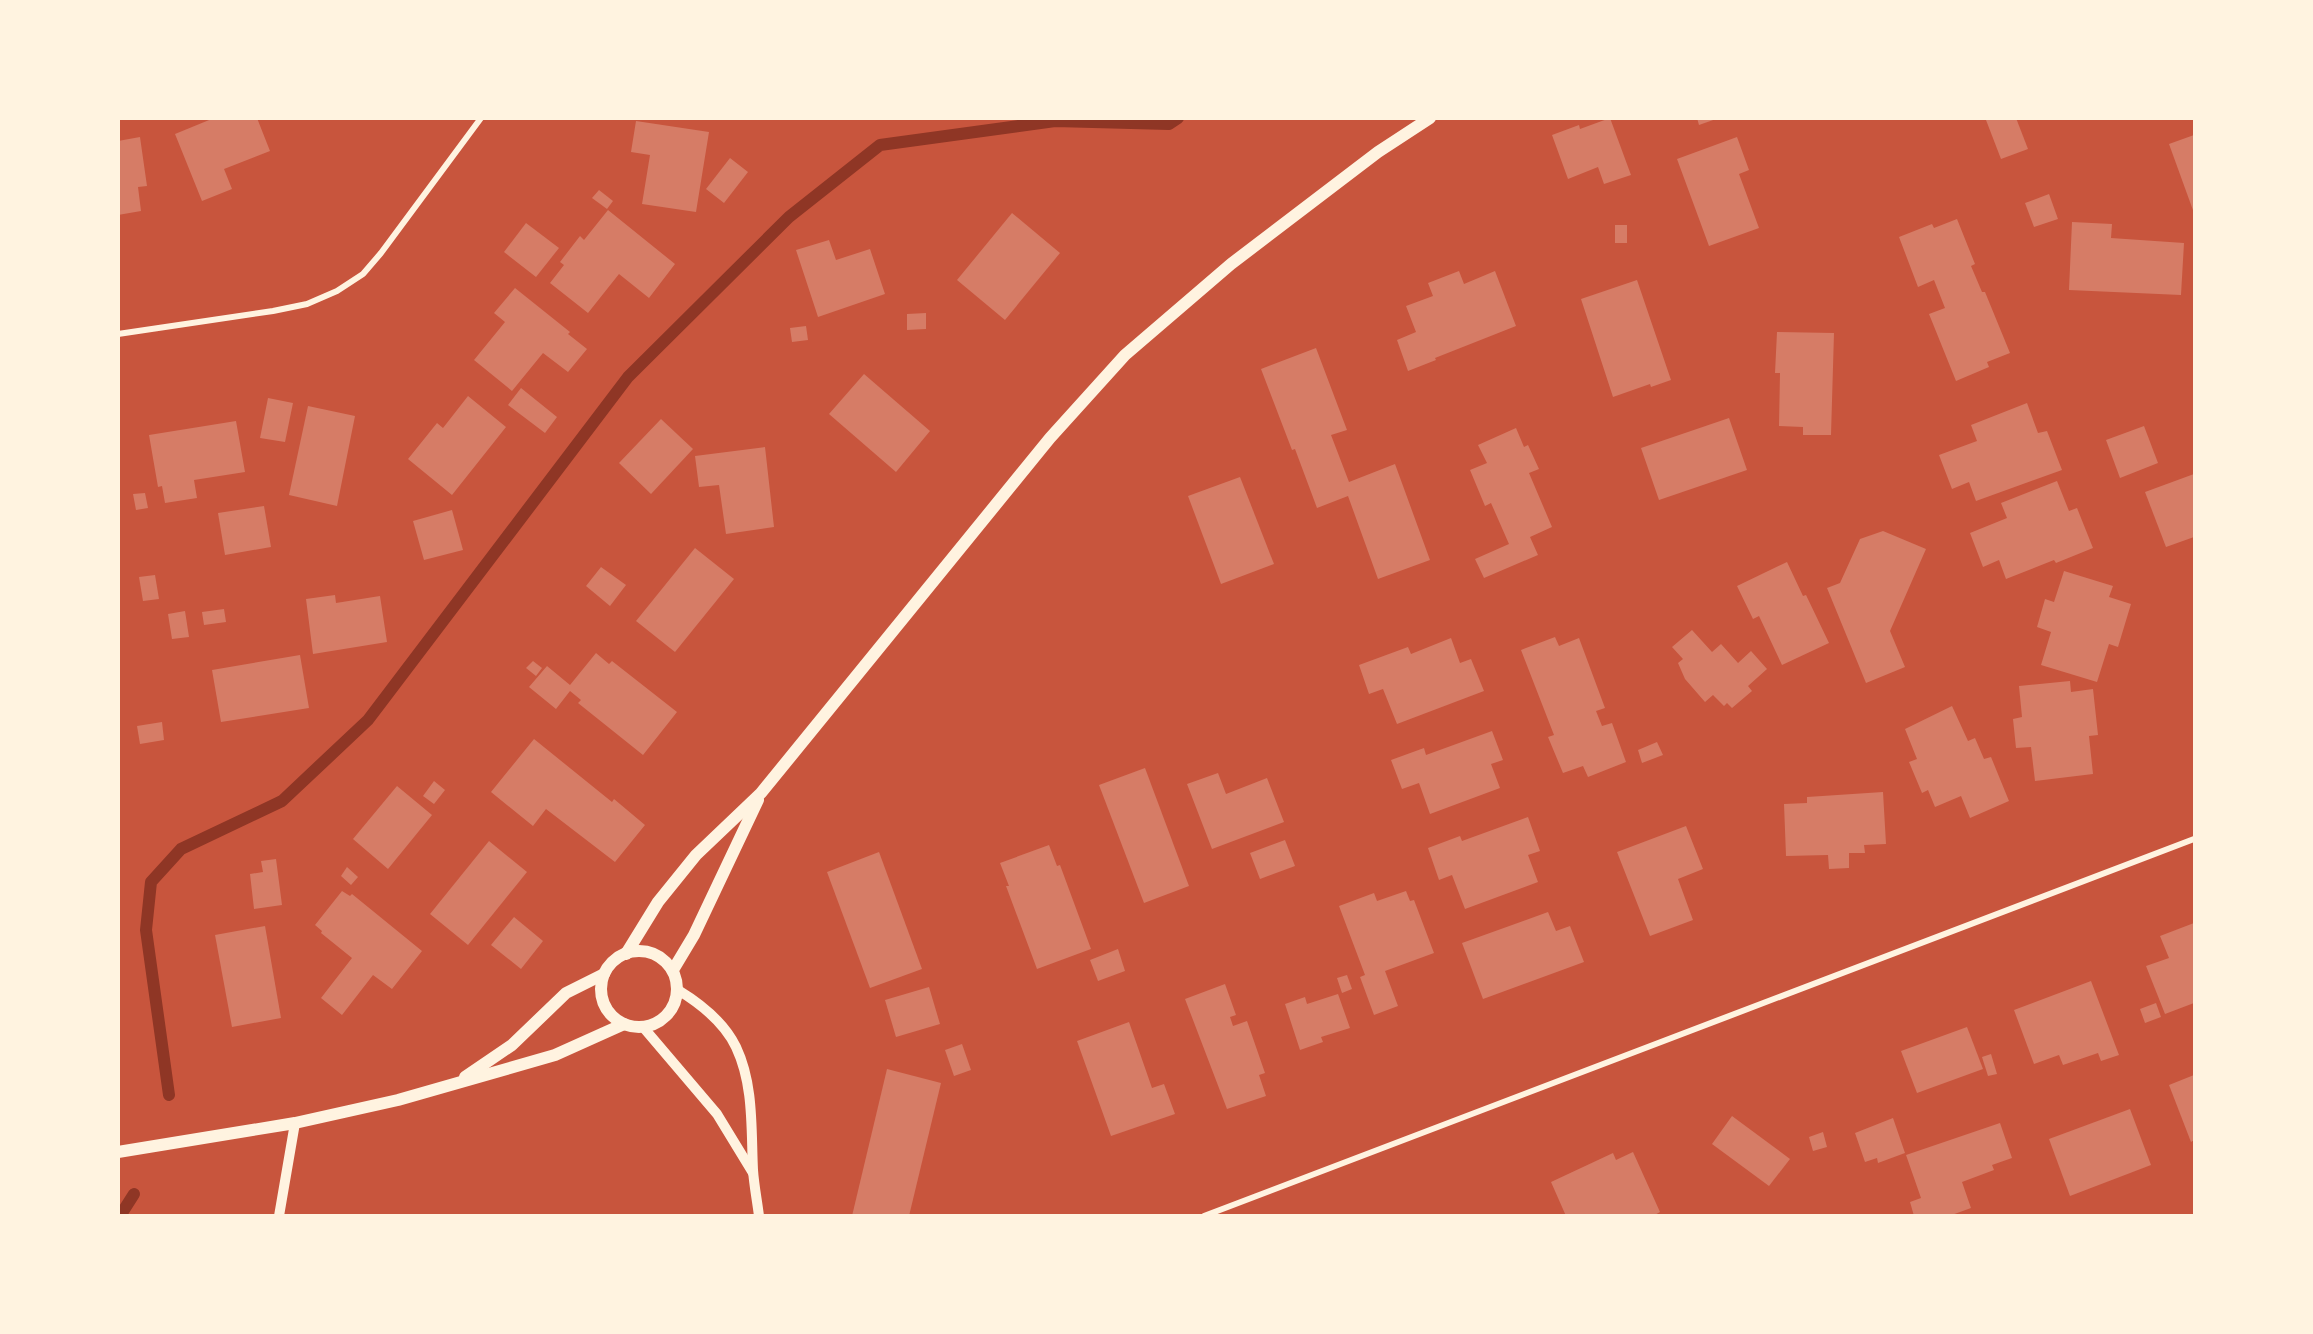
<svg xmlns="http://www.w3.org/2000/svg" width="2313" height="1334" font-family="Ubuntu,sans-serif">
  <rect width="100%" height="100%" fill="#c8553d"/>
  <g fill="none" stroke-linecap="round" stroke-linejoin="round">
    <g stroke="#8f3625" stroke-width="12">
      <polyline points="169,1095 146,930 151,882 181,849 282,801 368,720 628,377 789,217 880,145 1055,121 1169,124 1178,118"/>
      <polyline points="120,1216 134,1194"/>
    </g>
  </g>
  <g fill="#d67c66">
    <polygon points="214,118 257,118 270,151 224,169 232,189 202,201 175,134"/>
    <polygon points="1610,118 1631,175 1604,184 1598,167 1568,179 1552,135 1579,125 1580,129"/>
    <polygon points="1697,118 1716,118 1716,119 1699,125"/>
    <polygon points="1990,118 2016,118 2028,149 2001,159 1986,120"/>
    <polygon points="636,121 709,132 696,212 642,204 650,155 631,152"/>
    <polygon points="2194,135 2194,213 2169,144"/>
    <polygon points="140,137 147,186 138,187 141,211 118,215 118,141"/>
    <polygon points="1737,137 1749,170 1739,174 1759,228 1709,246 1677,159"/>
    <polygon points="730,158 748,172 724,203 706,189"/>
    <polygon points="599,190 613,201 607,209 592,198"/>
    <polygon points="2049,194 2058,219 2034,227 2025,203"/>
    <polygon points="608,210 675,264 649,298 619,274 588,313 550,283 564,265 560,262 580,236 584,240"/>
    <polygon points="1012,213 1060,253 1005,320 957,280"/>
    <polygon points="1957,219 1975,264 1971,266 1982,292 1985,292 2010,353 1987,362 1989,367 1956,381 1929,314 1945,308 1934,280 1918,287 1899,237 1932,224 1934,228"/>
    <polygon points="2072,222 2112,224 2111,238 2184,243 2181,295 2069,290"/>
    <polygon points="526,223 559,248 536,277 504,252"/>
    <rect x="1615" y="225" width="12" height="18"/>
    <polygon points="829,240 836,260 870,249 885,294 818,317 796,250"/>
    <polygon points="1459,271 1464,284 1495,271 1516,326 1435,358 1436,360 1408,371 1397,340 1416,332 1406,306 1433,296 1428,283"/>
    <polygon points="1637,280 1671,380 1651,387 1650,384 1613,397 1581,299"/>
    <polygon points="515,288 570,332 568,334 587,349 568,372 543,353 512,391 474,360 505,322 494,313"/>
    <polygon points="926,313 926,329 907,330 907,314"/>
    <polygon points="806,326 808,340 792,342 790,328"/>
    <polygon points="1777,332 1834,333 1831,435 1803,435 1803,427 1779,426 1780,373 1775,373"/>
    <polygon points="1316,348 1347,430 1331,435 1349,482 1395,464 1430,560 1378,579 1348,496 1317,508 1295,449 1292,450 1261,369"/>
    <polygon points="864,374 930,431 896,472 829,414"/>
    <polygon points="521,388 557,417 545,433 508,405"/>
    <polygon points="468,396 506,427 452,495 408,459 437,423 443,428"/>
    <polygon points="268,398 293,403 285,442 260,438"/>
    <polygon points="2027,403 2038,433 2047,431 2062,470 1976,501 1969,482 1952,489 1939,455 1977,441 1971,425"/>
    <polygon points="308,406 355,416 337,506 289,495"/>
    <polygon points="1729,418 1747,470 1659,500 1641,448"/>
    <polygon points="661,419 693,449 651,494 619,463"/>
    <polygon points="236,421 245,472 194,480 197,498 165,503 162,486 158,487 149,435"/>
    <polygon points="2144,426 2158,463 2120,478 2106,440"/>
    <polygon points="1516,428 1524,447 1528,445 1539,469 1529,473 1552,527 1530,537 1538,555 1484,578 1475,559 1509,544 1491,503 1485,506 1470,470 1487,463 1478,445"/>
    <polygon points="765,447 774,527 726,534 719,485 699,487 695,456"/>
    <polygon points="2194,474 2194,537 2166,547 2145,492"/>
    <polygon points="1240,477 1274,564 1221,584 1188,496"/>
    <polygon points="2057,481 2069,511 2077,508 2093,548 2056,563 2054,560 2006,579 1999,560 1983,567 1970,533 2007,518 2001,503"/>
    <polygon points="145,493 148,508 136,510 133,494"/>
    <polygon points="264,506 271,547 225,555 218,513"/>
    <polygon points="452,510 463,550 424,560 413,521"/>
    <polygon points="1883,531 1926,549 1890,631 1905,667 1866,683 1827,588 1840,583 1860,539"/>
    <polygon points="695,548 734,579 675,652 636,621"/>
    <polygon points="1787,562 1803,596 1806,595 1829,643 1782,665 1759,616 1753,619 1737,586"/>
    <polygon points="601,567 626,585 610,606 586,586"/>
    <polygon points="2064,571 2113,586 2109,597 2131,604 2118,647 2109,644 2097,682 2041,665 2051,632 2037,627 2045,599 2054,602"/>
    <polygon points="155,575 159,599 143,601 139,577"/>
    <polygon points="335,595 336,603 380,596 387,642 313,654 306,599"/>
    <polygon points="224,609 226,622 204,625 202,612"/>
    <polygon points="185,611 189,637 172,639 168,614"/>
    <polygon points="1692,630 1712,652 1721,644 1738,663 1751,651 1767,669 1748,686 1752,691 1732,708 1727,703 1724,706 1713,695 1705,702 1685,679 1678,663 1683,659 1672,647"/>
    <polygon points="1555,637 1559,646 1579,638 1605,708 1596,711 1602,726 1612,723 1626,762 1588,777 1583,766 1563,773 1548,737 1554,735 1521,650"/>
    <polygon points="1451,638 1460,663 1471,659 1484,691 1397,724 1383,689 1369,694 1359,665 1408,647 1411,654"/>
    <polygon points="596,653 609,664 612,661 677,712 643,755 578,703 581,700 570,691 556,709 529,687 547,666 570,685"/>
    <polygon points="300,655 309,708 221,722 212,670"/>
    <polygon points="533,661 542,668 536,676 526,668"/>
    <polygon points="2070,681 2071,692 2093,689 2098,735 2089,736 2093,774 2035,781 2031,747 2016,748 2013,719 2022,717 2019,686"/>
    <polygon points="1952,706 1968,741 1975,738 1984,759 1991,757 2009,801 1970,818 1961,796 1935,807 1928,790 1922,793 1909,762 1917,759 1905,729"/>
    <polygon points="162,722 164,740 140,744 137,726"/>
    <polygon points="1492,731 1503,760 1491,764 1500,788 1430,814 1419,783 1402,789 1391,760 1424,748 1426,755"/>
    <polygon points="534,739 612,802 614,799 645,825 615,862 546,809 533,826 491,792"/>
    <polygon points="1657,742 1663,755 1642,763 1638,750"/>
    <polygon points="1145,768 1189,886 1144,903 1099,785"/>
    <polygon points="1218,773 1226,794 1267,778 1284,822 1212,849 1187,784"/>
    <polygon points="434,781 445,790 434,804 423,796"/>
    <polygon points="397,786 432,815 388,869 353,839"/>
    <polygon points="1883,792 1886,844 1864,845 1865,853 1849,853 1849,868 1829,869 1828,855 1786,856 1784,804 1807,803 1807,797"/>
    <polygon points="1528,817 1540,851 1528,855 1538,882 1465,909 1452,875 1439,880 1428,848 1460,836 1462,841"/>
    <polygon points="1686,826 1703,869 1678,879 1693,920 1650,936 1617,852"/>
    <polygon points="1285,840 1295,866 1260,879 1250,853"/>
    <polygon points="489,841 527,872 468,945 430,914"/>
    <polygon points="1049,845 1057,866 1060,865 1091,949 1037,969 1006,886 1009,886 1000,863"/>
    <polygon points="879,852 922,969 870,988 827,872"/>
    <polygon points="276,859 282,905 254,909 250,874 263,872 261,861"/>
    <polygon points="347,867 358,877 351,885 341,876"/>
    <polygon points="342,891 350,896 352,894 422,951 392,989 373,975 342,1015 321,998 352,958 321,933 322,931 315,925"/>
    <polygon points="1406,891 1410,901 1414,900 1434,953 1385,971 1398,1006 1374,1015 1360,977 1365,975 1339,906 1374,893 1377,901"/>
    <polygon points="1548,912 1556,931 1570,926 1584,962 1483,999 1462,943"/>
    <polygon points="514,917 543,941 521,969 491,945"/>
    <polygon points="2194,923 2194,1003 2165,1014 2146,966 2169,958 2160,936"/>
    <polygon points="265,926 281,1018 232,1027 215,935"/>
    <polygon points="1118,949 1125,971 1098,981 1090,960"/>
    <polygon points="1347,975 1352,989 1342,993 1337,978"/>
    <polygon points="2091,981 2119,1055 2101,1061 2098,1053 2063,1065 2059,1055 2034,1064 2014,1010"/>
    <polygon points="1225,984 1236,1015 1230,1017 1233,1026 1247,1021 1265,1073 1259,1075 1266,1096 1227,1109 1185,999"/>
    <polygon points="929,987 940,1024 896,1037 885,1000"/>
    <polygon points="1338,994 1350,1028 1321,1037 1323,1042 1300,1050 1285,1004 1305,997 1307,1004"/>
    <polygon points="2156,1003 2161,1017 2145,1023 2140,1009"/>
    <polygon points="1129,1022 1152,1088 1164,1084 1175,1114 1111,1136 1077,1041"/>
    <polygon points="1967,1027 1983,1069 1917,1093 1901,1051"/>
    <polygon points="962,1044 971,1070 954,1076 945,1050"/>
    <polygon points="1991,1054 1997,1074 1988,1076 1982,1057"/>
    <polygon points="887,1069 941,1083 909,1216 852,1216"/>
    <polygon points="2194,1075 2194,1140 2191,1142 2169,1085"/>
    <polygon points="2130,1109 2151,1165 2070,1196 2049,1139"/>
    <polygon points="1732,1116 1790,1159 1769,1186 1712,1144"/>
    <polygon points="1893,1118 1905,1153 1878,1163 1877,1158 1865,1162 1855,1133"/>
    <polygon points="2000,1123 2012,1158 1992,1165 1994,1170 1962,1182 1971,1208 1949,1216 1914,1216 1910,1202 1921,1198 1906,1155"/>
    <polygon points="1823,1132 1827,1147 1813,1151 1809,1137"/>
    <polygon points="1633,1152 1660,1212 1653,1216 1566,1216 1551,1182 1613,1153 1616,1160"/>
  </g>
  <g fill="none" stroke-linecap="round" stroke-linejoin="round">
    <g stroke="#fff3e0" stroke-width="6">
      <polyline points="118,334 273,311 307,304 337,291 363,274 381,253 481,118"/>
      <polyline points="1204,1216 2194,839"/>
    </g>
    <g stroke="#fff3e0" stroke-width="10">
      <path d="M678 990C701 1004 724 1022 736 1047 754 1085 751 1129 753 1170 754 1185 757 1200 759 1216"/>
      <polyline points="643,1027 717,1114 753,1173"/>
      <polyline points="279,1216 295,1123"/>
    </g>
    <g stroke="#fff3e0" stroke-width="12">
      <circle cx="639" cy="989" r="38"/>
      <polyline points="626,954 658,902 696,855 761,793 1050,438 1125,355 1231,264 1378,152 1430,118"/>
      <polyline points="673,970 694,935 758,800"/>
      <polyline points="465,1077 512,1045 566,993 604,974"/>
      <polyline points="118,1152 295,1123 398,1100 555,1055 624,1024"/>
    </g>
  </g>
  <rect width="2313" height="1334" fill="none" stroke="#fff3e0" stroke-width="240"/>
</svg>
